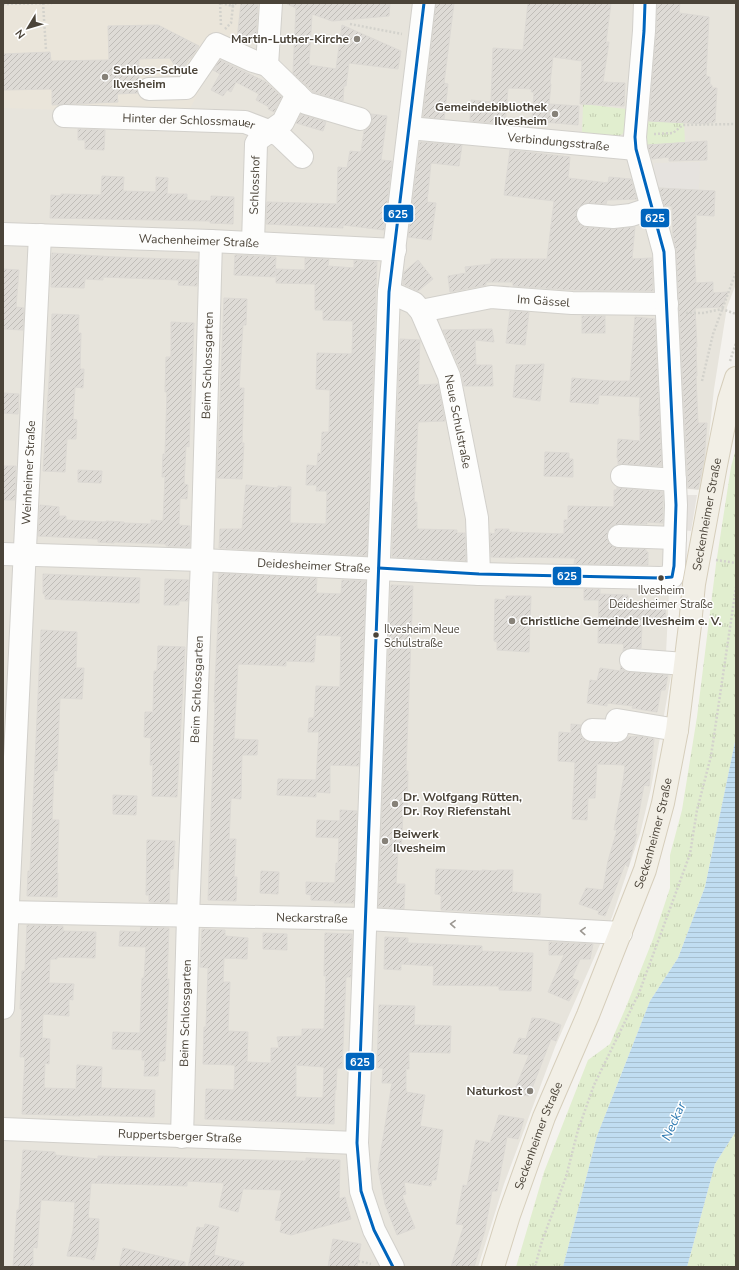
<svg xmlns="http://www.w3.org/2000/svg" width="739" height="1270" font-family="'Nunito Sans',sans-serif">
  <defs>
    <pattern id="grass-tufts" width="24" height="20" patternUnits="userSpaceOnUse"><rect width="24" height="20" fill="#e1eecf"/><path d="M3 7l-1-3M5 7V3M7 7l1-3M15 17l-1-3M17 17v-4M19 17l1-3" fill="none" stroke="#c3cdb2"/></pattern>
    <pattern id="water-rules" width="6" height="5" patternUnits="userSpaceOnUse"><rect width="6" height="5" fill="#c0ddf1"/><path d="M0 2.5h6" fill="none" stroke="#a6bfcf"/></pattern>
    <pattern id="building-hatch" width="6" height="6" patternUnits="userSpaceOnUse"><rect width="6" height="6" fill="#dedbd6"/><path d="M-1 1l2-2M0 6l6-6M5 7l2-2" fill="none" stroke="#c0bdb8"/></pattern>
  </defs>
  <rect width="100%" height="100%" fill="#f4f2ee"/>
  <polygon fill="#e7e4dc" points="3,3 736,3 736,284 727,307 714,389 706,465 700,490 674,488 666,654 672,670 651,788 640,834 612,917 555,1047 504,1184 478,1267 3,1267"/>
  <polygon fill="#eae5da" points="3,3 263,3 258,44 228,38 187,114 3,108"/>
  <g fill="url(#grass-tufts)">
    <polygon points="583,104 626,109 625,132 618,137 582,134"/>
    <polygon points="645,121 684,123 685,142 646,145"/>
    <polygon points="736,448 736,737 705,887 678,958 650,1001 597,1136 563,1267 516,1267 544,1172 588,1060 610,1044 626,1007 653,939 670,888 670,855 682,810 697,717 716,564 731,467"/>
    <polygon points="736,1131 736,1267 687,1267 715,1164"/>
  </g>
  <g fill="#e6e3df">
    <polygon points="700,162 699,190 654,187 654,163"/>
    <polygon points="680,495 697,495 691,531 681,530"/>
  </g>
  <polygon fill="url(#water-rules)" points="736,737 736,1131 715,1164 687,1267 563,1267 597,1136 650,1001 678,958 705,887"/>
  <g fill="url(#building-hatch)" stroke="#dcd9d4" fill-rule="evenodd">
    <polygon points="241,3 258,3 256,42 237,40"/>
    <polygon points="287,3 390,3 389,16 332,21 312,14 309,65 336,69 342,25 401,51 398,69 349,63 346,86 344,86 343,101 313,92 293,73 296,8 287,4"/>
    <polygon points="436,3 454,3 444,83 448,84 444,119 423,117"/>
    <polygon points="528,3 611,3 606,42 609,42 603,82 625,83 624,106 580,104 582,61 553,57 550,83 551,84 549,104 579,106 578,125 532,121 534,92 531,92 532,89 508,88 505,124 470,121 471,100 491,102 493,48 523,50"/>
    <polygon points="657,3 680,3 679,13 709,17 706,76 710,77 710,85 712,85 712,88 717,88 715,122 708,123 708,124 649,121 656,32"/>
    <polygon points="158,25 199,46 191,58 190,58 180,74 170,58 139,59 139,81 137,89 138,93 117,94 118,102 52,105 52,89 3,90 3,54 50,52 51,61 109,60 108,26"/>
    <polygon points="220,60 266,82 282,97 274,112 268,109 269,107 256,100 259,94 236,82 231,92 227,90 223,96 211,90 220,74 213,70"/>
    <polygon points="301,114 326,122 323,131 296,123"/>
    <polygon points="371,114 387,116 381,160 392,161 384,230 343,225 343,228 266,224 267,202 337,204 338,167 347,168 350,151 361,152 364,131 369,128 372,122 372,116"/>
    <polygon points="78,129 105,130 104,150 85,149 85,140 78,140"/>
    <polygon points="707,141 707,160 669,161 669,157 652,159 648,147 648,145"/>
    <polygon points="420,142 462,145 459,166 431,163 427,202 436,203 431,240 408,237"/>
    <polygon points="510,150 570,157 568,178 608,183 609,177 631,179 637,199 607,200 606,204 589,203 583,204 578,208 576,214 577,220 581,225 587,227 612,229 635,227 632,259 652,258 653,291 573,290 513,286 513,282 486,282 486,285 450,292 448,276 466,273 465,267 491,264 491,259 547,259 554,201 504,195"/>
    <polygon points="102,176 124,177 123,191 156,192 156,177 168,178 167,194 187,194 187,200 211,201 211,196 234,197 233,224 210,223 210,221 50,218 51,195 61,196 61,194 101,195"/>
    <polygon points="659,188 715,191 714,216 696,215 696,249 694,249 696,283 713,282 713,293 728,292 722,307 695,308 697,347 696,347 697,376 696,376 698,423 707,423 704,460 698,489 688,488 676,251 673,236 672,206 664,206"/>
    <polygon points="52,253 116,257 198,260 197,286 178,285 179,280 103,277 103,280 85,279 84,288 51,287"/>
    <polygon points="235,255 276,257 275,277 234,275"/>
    <polygon points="305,258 329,259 328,266 354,268 354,260 377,262 367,556 219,548 220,529 242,529 246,485 278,488 278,486 291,487 290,523 326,524 327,491 316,491 317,485 306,485 307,465 317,466 318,453 321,454 322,432 329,432 330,390 316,389 317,353 352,354 353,321 323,320 323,310 315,310 315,284 276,283 276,269 305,270"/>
    <polygon points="418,260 433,279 418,291 403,284 404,272"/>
    <polygon points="3,269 19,270 16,307 24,308 23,330 3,329"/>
    <polygon points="224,298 247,299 246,325 243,325 239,388 244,388 242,443 244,443 242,479 217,478"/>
    <polygon points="510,311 529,312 525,345 506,343"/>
    <polygon points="52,314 79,315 78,333 81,333 80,369 84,369 83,388 75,387 73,419 77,420 76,439 67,439 65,472 43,471 50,367"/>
    <rect x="582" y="316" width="23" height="17"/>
    <polygon points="635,317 655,319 662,466 623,464 618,464 618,458 617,458 618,439 640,441 640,416 639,416 640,397 599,395 598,404 570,402 572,378 610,381 630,381"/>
    <polygon points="171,322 194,323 189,447 186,446 184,484 188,485 187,499 180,498 179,525 190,526 190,547 166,546 166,544 115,542 114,543 98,542 98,539 38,536 40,505 59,507 59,516 66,516 66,520 106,522 106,521 124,522 124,523 151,524 151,520 163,521 165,477 162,477 163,454 165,454 167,392 165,392 166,357 171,357"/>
    <polygon points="492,329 494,342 475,340 476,365 492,365 493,386 464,386 461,371 443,330"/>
    <polygon points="400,339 420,340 418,385 438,384 445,421 418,422 414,502 417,502 417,529 457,530 457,533 465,533 466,561 392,557"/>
    <polygon points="544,364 540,401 513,397 516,365"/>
    <polygon points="3,393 19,394 18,414 3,413"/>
    <polygon points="545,452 569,453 569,459 573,459 573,477 544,476"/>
    <polygon points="3,466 16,466 15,500 3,500"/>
    <polygon points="78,470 102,471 101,483 78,482"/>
    <polygon points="617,487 621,488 663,492 663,523 647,522 647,524 619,524 613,525 608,530 607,535 608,541 613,547 619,548 646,549 646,552 648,552 648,565 574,564 575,558 515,557 515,558 491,557 490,533 495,534 495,529 509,529 509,532 564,534 564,520 568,520 568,506 614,507 614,490 617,490"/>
    <polygon points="219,573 317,578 316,593 341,594 342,580 366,581 359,766 330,765 330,793 316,792 316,797 277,795 278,779 316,780 319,732 308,732 309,718 314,718 316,686 340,687 341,636 316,635 314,662 286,661 286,666 238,664 234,739 258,740 257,755 242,755 241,799 231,798 229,839 236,839 234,877 237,877 236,901 208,900 215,702 214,702 219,604 217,603"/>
    <polygon points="43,574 140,578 139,603 45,599 45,594 43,594"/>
    <polygon points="165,579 189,580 188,601 179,601 179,605 164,605"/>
    <polygon points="391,585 413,586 406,771 408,771 407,813 403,813 401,851 398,851 396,884 405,884 404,909 378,907"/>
    <polygon points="584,589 600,589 600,594 628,595 628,603 665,603 666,624 642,624 641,648 632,648 626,649 623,651 624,644 598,643 599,600 584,600"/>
    <polygon points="506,596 531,596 529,652 497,650 497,642 494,641 495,599 506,600"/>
    <polygon points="41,630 77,632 76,668 84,668 82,699 60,698 57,771 54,770 52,820 59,820 57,873 58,873 57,897 27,896 28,871 30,871"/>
    <polygon points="158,646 185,647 177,797 152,796 153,765 150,765 151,738 144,737 145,712 153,712 154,671 157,671"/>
    <polygon points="621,666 624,671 630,672 668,675 665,690 661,690 657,712 632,708 633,706 607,703 607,706 587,703 590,680 597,681 600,668 620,671"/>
    <polygon points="571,724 581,725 580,730 581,736 586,741 592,742 617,743 623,742 628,737 640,736 654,739 649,786 644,785 635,834 637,834 628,867 625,864 605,916 598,914 599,911 579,904 586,888 603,890 608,861 617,830 614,830 623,782 625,765 597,764 595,798 588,798 587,820 572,819 575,762 558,761 559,732 571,733"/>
    <polygon points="113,795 137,796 136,815 113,814"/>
    <polygon points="340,810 357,811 354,903 334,903 335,901 311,900 311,895 306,894 306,882 335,883 336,863 338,863 339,838 316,837 317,820 340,821"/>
    <polygon points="147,840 175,841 173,869 170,869 169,903 149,902 149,895 146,895"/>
    <polygon points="436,869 482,871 482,870 497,871 497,870 513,870 512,892 541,894 540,915 441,910 441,895 435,894"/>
    <polygon points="261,871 279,872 278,894 260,893"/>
    <polygon points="27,925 63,926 63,931 96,932 95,958 57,957 57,959 50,959 49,983 74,984 73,992 73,1000 69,999 69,1016 43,1014 42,1038 50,1039 49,1064 45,1063 44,1088 76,1089 77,1065 102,1067 101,1088 155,1090 154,1117 80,1115 80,1116 22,1114 25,1057 20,1057 22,1009 20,1009 22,971 25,971"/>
    <polygon points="141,927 169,928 167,979 169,979 165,1061 159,1061 158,1076 144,1076 145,1060 142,1060 142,1050 112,1049 113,1032 140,1033 142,978 144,978 146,947 119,946 120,931 140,932"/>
    <path d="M202 929 225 930V936L248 938 247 959 224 958 223 982H230L228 1031 248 1032 247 1062 271 1063V1048H279L277 1037 302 1036V1029H324L326 976H324L325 933 352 934 351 977H346L342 1068H337L336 1090H335L334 1124 205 1119 206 1089 234 1090 235 1065 203 1064 204 1027H206L208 968 200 967ZM296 1065 324 1067 323 1098 296 1097Z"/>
    <polygon points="263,933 287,934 287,950 263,949"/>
    <polygon points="385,937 408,938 408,943 482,946 482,951 533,953 531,991 499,990 499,986 433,985 434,966 401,964 401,970 384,969"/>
    <polygon points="549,942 593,944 590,959 580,959 572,978 579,981 569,1001 548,992 564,955 549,955"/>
    <polygon points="379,1005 415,1006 414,1025 451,1026 450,1053 409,1052 409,1069 406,1069 406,1092 425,1095 420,1126 443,1130 436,1180 432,1180 431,1186 404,1182 406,1194 402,1195 415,1228 397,1235 385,1204 378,1169 392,1083 382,1083 383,1068 377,1068"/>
    <polygon points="532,1018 544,1019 561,1025 556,1041 551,1039 529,1096 513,1094 529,1055 513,1053 519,1038 526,1039"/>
    <polygon points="499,1115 524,1119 518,1139 507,1137 497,1191 492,1191 485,1230 474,1267 451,1267 464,1225 456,1224 463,1185 467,1186 476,1140 490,1143"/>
    <polygon points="23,1150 55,1152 55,1155 98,1159 98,1156 306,1161 306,1158 340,1160 339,1199 345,1197 351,1219 291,1235 280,1232 282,1221 275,1220 282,1190 243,1189 238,1212 219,1207 224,1183 187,1181 187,1186 91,1183 88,1218 99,1219 98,1242 94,1260 82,1257 67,1256 73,1231 75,1202 41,1200 37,1248 33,1247 33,1267 13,1267 17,1210 19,1210"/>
    <polygon points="205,1224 219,1227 214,1255 244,1262 243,1267 188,1267 197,1227 204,1228"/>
    <polygon points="333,1239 361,1244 357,1267 328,1267"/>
    <polygon points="123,1248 185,1262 185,1267 119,1267"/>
  </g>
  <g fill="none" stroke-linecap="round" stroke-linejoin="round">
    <g stroke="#d2d0cb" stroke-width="24">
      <g id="minor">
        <polyline points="271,3 267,65 306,103 360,119"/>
        <polyline points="149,89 186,88 216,44 253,61 267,65"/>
        <path id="s1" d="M64 116 245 122 279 135 302 157"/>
        <path id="s2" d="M409 128 636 149"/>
        <polyline points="588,215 613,217 631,215 652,208"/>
        <path id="s3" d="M3 234 211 241 395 250"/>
        <path id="s4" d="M253 243 256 144 259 139 283 122 297 94"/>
        <path id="s5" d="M389 292 414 303 421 311 449 376 477 518 479 574"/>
        <path id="s6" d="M421 311 491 297 572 303 667 304"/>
        <polyline points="622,476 675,480"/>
        <polyline points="619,536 675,538"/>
        <path id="s7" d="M3 554 202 560 479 574 660 578 672 577 674 566 676 505 664 252 636 149 635 137 644 31 645 3"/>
        <polyline points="631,660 685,664"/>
        <polyline points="592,730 617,731 617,720 677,730"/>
        <path id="s8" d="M3 912 366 919 621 933"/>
        <path id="s9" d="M3 1008 40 235"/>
        <path id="s10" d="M3 1129 357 1143"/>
        <path id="s11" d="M182 1137 188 916 202 560 211 241"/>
        <polyline points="393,1267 374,1230 361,1191 357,1143 389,292 424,3"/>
      </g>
    </g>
    <g stroke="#d6cebb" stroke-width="24">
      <g id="major">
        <path id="s12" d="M493 1267 509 1215 544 1117 588 1015 645 870 663 803 677 730 690 625 694 584 716 465 729 400 736 378"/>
      </g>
    </g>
    <g stroke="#d3d2cc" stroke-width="2.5" stroke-dasharray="2 2" stroke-linecap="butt">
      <polyline points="43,3 46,50"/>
      <polyline points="220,3 221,26"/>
      <polyline points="221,3 233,6 231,3"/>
      <polyline points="3,4 52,3"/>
      <polyline points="350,24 402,34"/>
      <polyline points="225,29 231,23 233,6 236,3"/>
      <polyline points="654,134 673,133 683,125 736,124"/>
      <polyline points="686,313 703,313 722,309 736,314"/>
      <polyline points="730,361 736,343"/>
      <polyline points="702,381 713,334 736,272"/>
      <polyline points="716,560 736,563"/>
      <polyline points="358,1261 371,1264"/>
      <polyline points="535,1267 542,1241 566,1177 578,1130 594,1085 639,993 690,854 697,810 711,756 736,587"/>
    </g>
    <use href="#minor" stroke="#fdfdfc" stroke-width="22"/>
    <use href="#major" stroke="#f2efe6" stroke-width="22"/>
    <g stroke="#fff" stroke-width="6">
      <g id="bus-1">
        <polyline points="379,568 479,574 660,578 672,577 674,566 676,505 664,252 636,149 635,137 644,31 645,3"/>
        <polyline points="393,1267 374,1230 361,1191 357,1143 389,292 424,3"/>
      </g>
    </g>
    <use href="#bus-1" stroke="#0065bd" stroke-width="3"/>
  </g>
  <defs><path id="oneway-chevron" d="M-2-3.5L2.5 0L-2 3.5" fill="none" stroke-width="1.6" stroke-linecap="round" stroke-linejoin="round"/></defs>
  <g stroke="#9b9791">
    <use href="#oneway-chevron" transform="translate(453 924) rotate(-177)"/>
    <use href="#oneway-chevron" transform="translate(583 931) rotate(-177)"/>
  </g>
  <g fill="#868178" stroke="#fff" stroke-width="1.5">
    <circle cx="357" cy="39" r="4"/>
    <circle cx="105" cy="77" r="4"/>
    <circle cx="555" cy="114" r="4"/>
    <circle cx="512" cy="621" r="4"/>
    <circle cx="395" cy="804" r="4"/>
    <circle cx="385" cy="841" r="4"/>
    <circle cx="530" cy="1091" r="4"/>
  </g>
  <g fill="#4b4439" stroke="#fff" stroke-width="1.5">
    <circle cx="661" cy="578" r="3.5"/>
    <circle cx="376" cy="635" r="3.5"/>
  </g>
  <g text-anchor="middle" stroke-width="3" stroke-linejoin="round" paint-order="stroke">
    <g font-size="11" fill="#4b4439" stroke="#fff">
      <text x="661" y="594">Ilvesheim<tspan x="661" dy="14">Deidesheimer Straße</tspan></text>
      <text x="384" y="633" text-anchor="start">Ilvesheim Neue<tspan x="384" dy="14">Schulstraße</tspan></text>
    </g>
    <g font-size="12" font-weight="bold" fill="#4b4439" stroke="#fff" text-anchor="start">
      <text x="349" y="43" text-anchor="end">Martin-Luther-Kirche</text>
      <text x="113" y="74">Schloss-Schule<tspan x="113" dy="14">Ilvesheim</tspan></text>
      <text x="547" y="111" text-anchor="end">Gemeindebibliothek<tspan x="547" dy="14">Ilvesheim</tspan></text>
      <text x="520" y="625">Christliche Gemeinde Ilvesheim e. V.</text>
      <text x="403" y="801">Dr. Wolfgang Rütten,<tspan x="403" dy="14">Dr. Roy Riefenstahl</tspan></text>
      <text x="393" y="838">Beiwerk<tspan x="393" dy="14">Ilvesheim</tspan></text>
      <text x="522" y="1095" text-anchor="end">Naturkost</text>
    </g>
    <g font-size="12" fill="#4b4439" stroke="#fff">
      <text dy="4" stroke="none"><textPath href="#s1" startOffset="125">Hinter der Schlossmauer</textPath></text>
      <text dy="4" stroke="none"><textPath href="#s2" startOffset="150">Verbindungsstraße</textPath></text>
      <text dy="4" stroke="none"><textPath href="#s4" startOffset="58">Schlosshof</textPath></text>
      <text dy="4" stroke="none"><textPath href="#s3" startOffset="196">Wachenheimer Straße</textPath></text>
      <text dy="4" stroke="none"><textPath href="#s6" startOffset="124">Im Gässel</textPath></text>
      <text dy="4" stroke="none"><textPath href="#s11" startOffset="772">Beim Schlossgarten</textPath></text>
      <text dy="4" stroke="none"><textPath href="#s5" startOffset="155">Neue Schulstraße</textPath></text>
      <text dy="4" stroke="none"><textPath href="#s9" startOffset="536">Weinheimer Straße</textPath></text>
      <text dy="4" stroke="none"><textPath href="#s12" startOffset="787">Seckenheimer Straße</textPath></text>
      <text dy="4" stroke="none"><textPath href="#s7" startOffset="311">Deidesheimer Straße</textPath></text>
      <text dy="4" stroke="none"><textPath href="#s11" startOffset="448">Beim Schlossgarten</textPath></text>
      <text dy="4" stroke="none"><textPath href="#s12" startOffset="463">Seckenheimer Straße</textPath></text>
      <text dy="4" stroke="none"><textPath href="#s8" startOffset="309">Neckarstraße</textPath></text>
      <text dy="4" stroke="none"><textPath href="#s11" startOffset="124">Beim Schlossgarten</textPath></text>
      <text dy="4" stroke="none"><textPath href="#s10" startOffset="177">Ruppertsberger Straße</textPath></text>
      <text dy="4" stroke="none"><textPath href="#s12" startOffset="139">Seckenheimer Straße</textPath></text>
    </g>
    <g font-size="13" font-style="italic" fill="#2e7ab2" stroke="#fff">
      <text transform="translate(673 1121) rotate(-66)" y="5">Neckar</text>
    </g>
  </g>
  <g stroke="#fff" stroke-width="1.5">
    <rect x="383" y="204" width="31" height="19" rx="4" fill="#0065bd"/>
    <rect x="640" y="208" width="30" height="20" rx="4" fill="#0065bd"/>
    <rect x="552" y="566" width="30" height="20" rx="4" fill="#0065bd"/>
    <rect x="345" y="1052" width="30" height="19" rx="4" fill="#0065bd"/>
  </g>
  <g font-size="11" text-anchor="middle" font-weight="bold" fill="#fff">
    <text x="398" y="218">625</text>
    <text x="655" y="222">625</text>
    <text x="567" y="580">625</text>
    <text x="360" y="1066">625</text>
  </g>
  <rect width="739" height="1270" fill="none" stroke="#4b4439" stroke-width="8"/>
  <g transform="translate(28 28) rotate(232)" stroke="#ffffff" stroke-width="3" paint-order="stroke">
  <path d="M0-3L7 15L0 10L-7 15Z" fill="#4b4439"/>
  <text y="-6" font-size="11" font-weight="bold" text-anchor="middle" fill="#4b4439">N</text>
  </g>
</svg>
